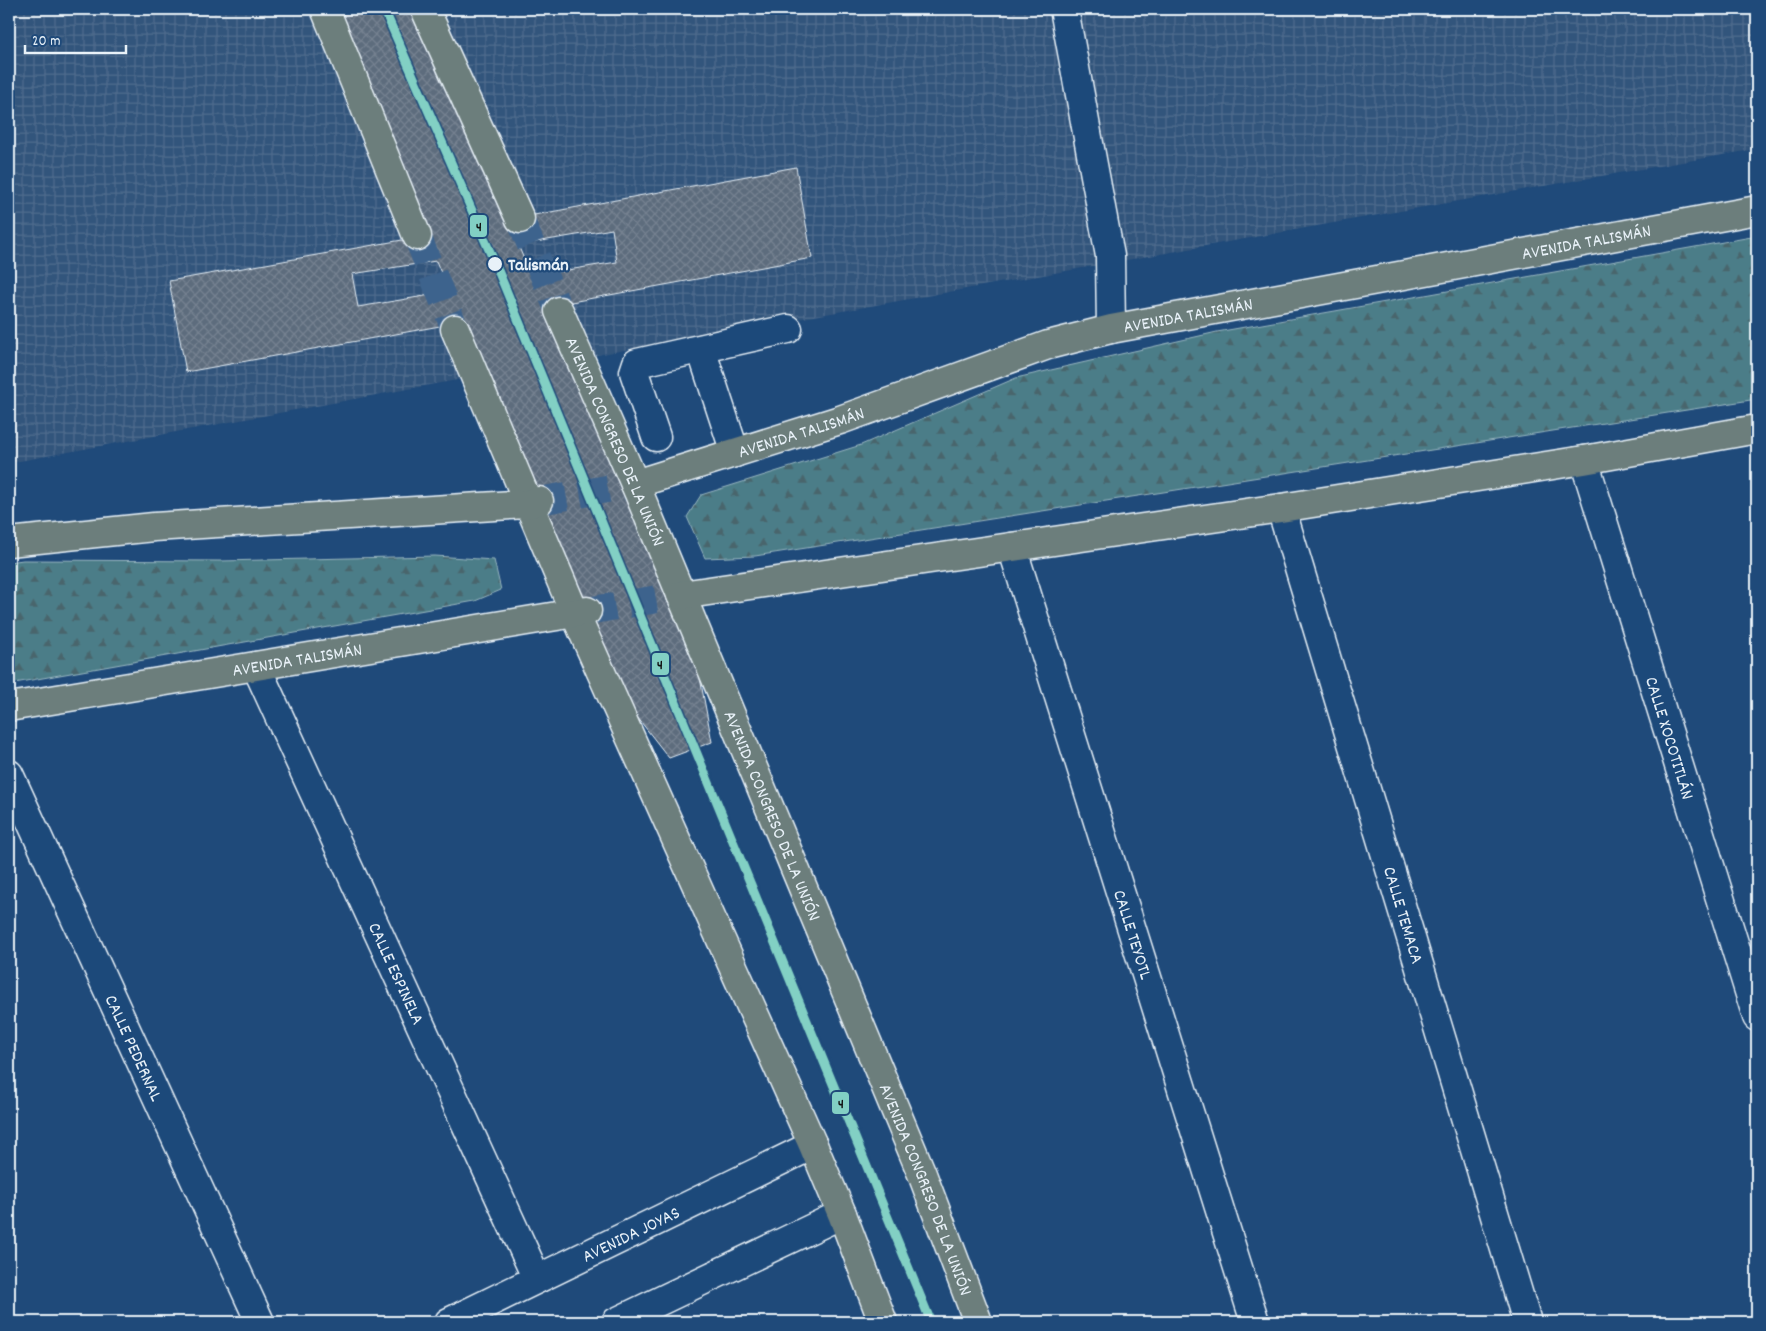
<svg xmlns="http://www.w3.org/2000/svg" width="1766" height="1331" font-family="Dekko,sans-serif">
  <defs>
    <pattern id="industrial-grid" width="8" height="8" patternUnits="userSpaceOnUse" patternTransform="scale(1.25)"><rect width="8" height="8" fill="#32547b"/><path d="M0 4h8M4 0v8" fill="none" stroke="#506d8e"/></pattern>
    <pattern id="forest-firs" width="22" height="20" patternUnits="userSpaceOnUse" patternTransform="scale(1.25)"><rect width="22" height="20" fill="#4b7d88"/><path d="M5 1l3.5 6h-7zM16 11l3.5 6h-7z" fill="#49656c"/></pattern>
    <pattern id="building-cross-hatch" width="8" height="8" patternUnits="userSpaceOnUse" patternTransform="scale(1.25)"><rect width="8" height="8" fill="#5d6c7d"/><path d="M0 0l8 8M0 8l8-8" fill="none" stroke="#748190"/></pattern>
  </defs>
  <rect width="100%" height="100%" fill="#1f4a7a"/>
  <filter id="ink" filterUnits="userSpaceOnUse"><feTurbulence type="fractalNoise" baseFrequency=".02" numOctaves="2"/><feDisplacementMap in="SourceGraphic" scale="10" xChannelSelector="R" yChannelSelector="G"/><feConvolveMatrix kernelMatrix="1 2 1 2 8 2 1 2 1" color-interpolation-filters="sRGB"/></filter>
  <g filter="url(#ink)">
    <polygon fill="url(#industrial-grid)" points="9,9 1757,9 1757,149 1389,213 435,384 9,463"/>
    <g fill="url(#forest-firs)" stroke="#9ab7c0">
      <polygon points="1757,236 1757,399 755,556 705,558 687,517 701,495 861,445 1016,378 1217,332"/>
      <polygon points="435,556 494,560 501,590 475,601 9,684 9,562 23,560 221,561"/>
    </g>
    <path fill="url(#building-cross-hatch)" stroke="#e8f1f8" fill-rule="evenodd" d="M328 9H417L507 220 796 167 812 258 544 307 698 667 712 742 669 758 623 699 462 322 186 372 169 281 425 236ZM612 229 617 262 531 276 518 245ZM436 261 449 292 358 307 352 274Z"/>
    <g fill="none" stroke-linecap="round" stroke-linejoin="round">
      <g stroke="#3d638d" stroke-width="28" stroke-dasharray="28 14" stroke-linecap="butt">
        <polyline points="520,219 559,311"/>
        <polyline points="417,236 455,329"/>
        <polyline points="539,501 635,484"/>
        <polyline points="587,611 681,595"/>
      </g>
      <g stroke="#e8f1f8" stroke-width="31">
        <g id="minor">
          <polyline points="1064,9 1110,256 1111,329"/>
          <polyline points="701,349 735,453"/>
          <polyline points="656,437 634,372 637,363 788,329"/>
          <path id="s1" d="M1584 460 1757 1017"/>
          <path id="s2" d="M1281 508 1527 1322"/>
          <path id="s3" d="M1012 547 1255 1322"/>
          <path id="s4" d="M256 666 537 1279"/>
          <path id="s5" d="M9 774 260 1322"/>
          <path id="s6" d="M449 1322 813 1145"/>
          <polyline points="616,1322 842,1214"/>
        </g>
      </g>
      <g stroke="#e8f1f8" stroke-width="31">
        <g id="major">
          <polyline points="325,9 417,236"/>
          <polyline points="425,9 520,219"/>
          <path id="s7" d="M559 311 635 484 922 1174 978 1322"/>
          <polyline points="455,329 575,614 813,1145 842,1214 883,1322"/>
          <path id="s8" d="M635 484 840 420 1048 345 1111 329 1757 210"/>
          <polyline points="9,542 154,527 527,504 539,501"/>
          <polyline points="681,595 1281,508 1584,460 1757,429"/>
          <path id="s9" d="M9 707 587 611"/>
        </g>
      </g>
      <use href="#minor" stroke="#1f4a7a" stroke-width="28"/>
      <use href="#major" stroke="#6c7e7c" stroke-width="28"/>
      <g stroke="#1f4a7a" stroke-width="12">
        <polyline id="metro-1" points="384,9 497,268 931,1322"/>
      </g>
      <use href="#metro-1" stroke="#82d0c4" stroke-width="9"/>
    </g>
  </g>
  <circle fill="#e8f1f8" stroke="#1f4a7a" stroke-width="2" cx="495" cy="264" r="8"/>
  <g text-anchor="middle" stroke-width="4.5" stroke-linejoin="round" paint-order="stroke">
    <g font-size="18" fill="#e8f1f8" stroke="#1f4a7a">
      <text dy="6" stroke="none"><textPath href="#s8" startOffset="984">AVENIDA TALISMÁN</textPath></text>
      <text dy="6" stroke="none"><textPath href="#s8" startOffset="579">AVENIDA TALISMÁN</textPath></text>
      <text dy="6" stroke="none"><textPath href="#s8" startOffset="174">AVENIDA TALISMÁN</textPath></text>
      <text dy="6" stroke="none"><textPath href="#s7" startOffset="142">AVENIDA CONGRESO DE LA UNIÓN</textPath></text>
      <text dy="6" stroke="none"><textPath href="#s9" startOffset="292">AVENIDA TALISMÁN</textPath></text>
      <text dy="6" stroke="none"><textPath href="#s1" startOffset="291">CALLE XOCOTITLÁN</textPath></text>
      <text dy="6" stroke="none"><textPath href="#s7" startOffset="548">AVENIDA CONGRESO DE LA UNIÓN</textPath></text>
      <text dy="6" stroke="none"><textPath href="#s2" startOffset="425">CALLE TEMACA</textPath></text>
      <text dy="6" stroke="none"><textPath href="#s3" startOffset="406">CALLE TEYOTL</textPath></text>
      <text dy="6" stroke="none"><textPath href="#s4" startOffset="338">CALLE ESPINELA</textPath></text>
      <text dy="6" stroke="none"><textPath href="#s5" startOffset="301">CALLE PEDERNAL</textPath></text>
      <text dy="6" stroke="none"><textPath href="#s7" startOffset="952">AVENIDA CONGRESO DE LA UNIÓN</textPath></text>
      <text dy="6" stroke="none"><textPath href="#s6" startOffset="202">AVENIDA JOYAS</textPath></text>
    </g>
    <g font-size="18" font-weight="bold" fill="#e8f1f8" stroke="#1f4a7a" text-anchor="start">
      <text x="508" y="270">Talismán</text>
    </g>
  </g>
  <g stroke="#1f4a7a" stroke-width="2">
    <rect x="469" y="214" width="19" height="24" rx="5" fill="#82d0c4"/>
    <rect x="651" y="652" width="19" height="24" rx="5" fill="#82d0c4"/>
    <rect x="831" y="1091" width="19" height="24" rx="5" fill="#82d0c4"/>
  </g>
  <g font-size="14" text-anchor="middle" font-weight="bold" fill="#111">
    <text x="479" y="231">4</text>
    <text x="660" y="669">4</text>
    <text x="841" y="1108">4</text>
  </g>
  <rect width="1766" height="1331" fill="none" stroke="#1f4a7a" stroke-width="30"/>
  <rect x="15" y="15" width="1736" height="1301" fill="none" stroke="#e8f1f8" stroke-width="2" filter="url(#ink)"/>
  <path d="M25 45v8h101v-8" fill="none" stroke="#e8f1f8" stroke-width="2.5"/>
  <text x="32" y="45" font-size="15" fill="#e8f1f8" stroke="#1f4a7a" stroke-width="4" paint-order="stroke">20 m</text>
</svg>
